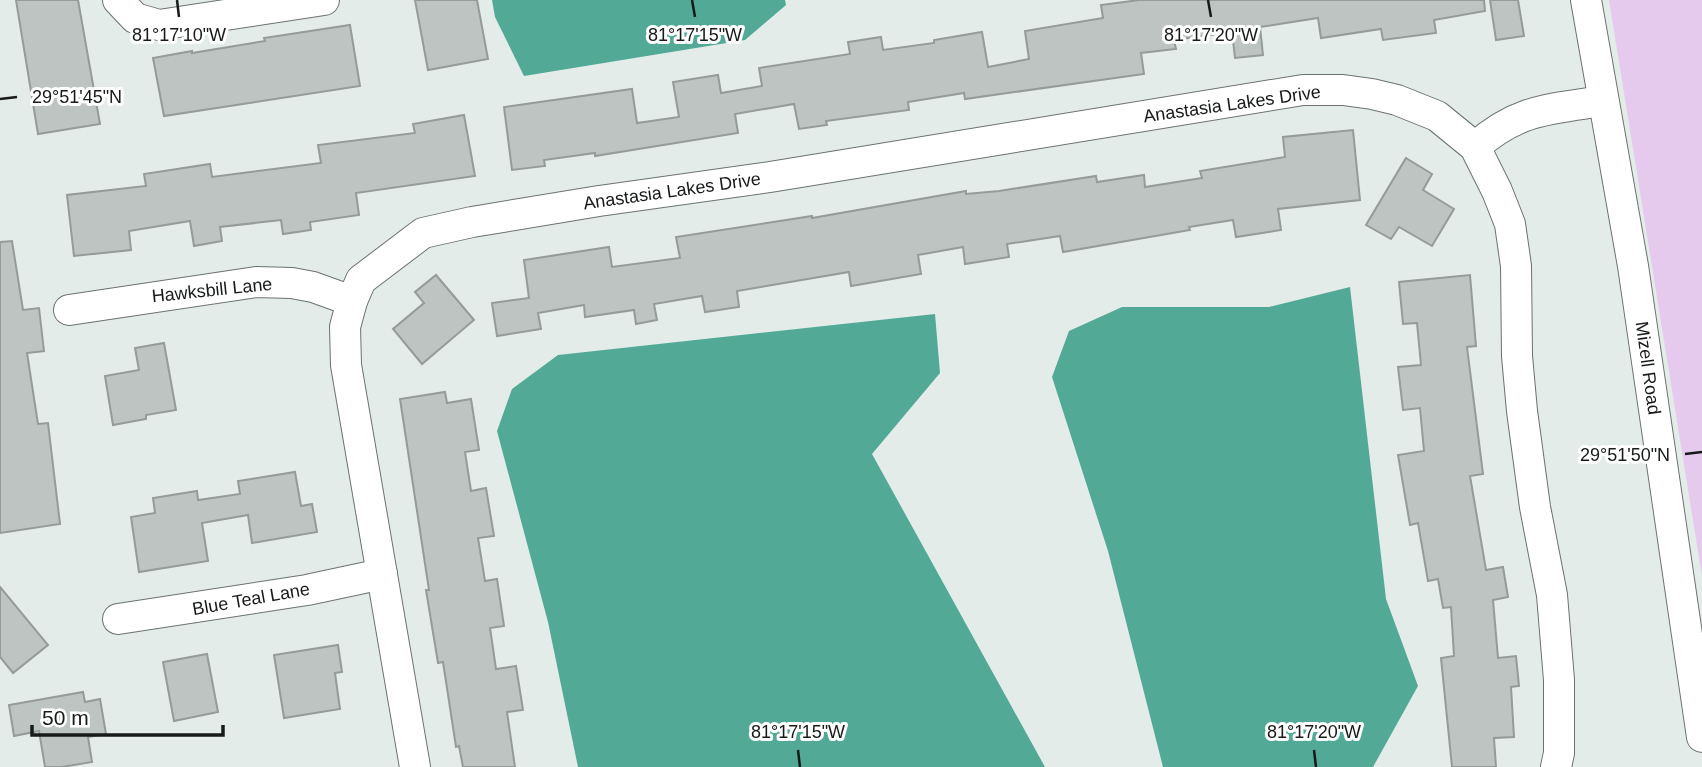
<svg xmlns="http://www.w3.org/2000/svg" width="1702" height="767" font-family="Arial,sans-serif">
  <rect width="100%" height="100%" fill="#e4ece9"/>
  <polygon fill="#e5caee" points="1609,0 1702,0 1702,576"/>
  <g fill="#51a996">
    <polygon points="492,0 785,0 786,5 745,40 524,76 495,17"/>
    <polygon points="1350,287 1386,599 1418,686 1373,767 1163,767 1108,551 1052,377 1069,331 1122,307 1269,307"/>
    <polygon points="935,314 940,373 872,454 1045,767 578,767 548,622 497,431 512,389 558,355"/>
  </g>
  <g fill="#bdc4c2" stroke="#949b99" stroke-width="2">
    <polygon points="16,0 78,0 100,124 38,134"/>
    <polygon points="415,0 477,0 488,59 428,70"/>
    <polygon points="1139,0 1484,0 1485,11 1434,20 1436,33 1383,40 1381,29 1321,38 1318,18 1260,27 1263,55 1235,58 1232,32 1174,40 1176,49 1141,53 1144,74 965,99 964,93 908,102 909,110 826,121 827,125 799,129 794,104 735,114 738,133 595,156 595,153 544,160 545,166 512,170 504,107 632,89 637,123 679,117 673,82 718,75 721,93 762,86 759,68 850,54 848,42 881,37 883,50 934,43 934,40 982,32 988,67 1029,59 1025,31 1103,18 1101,5"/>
    <polygon points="1490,0 1518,0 1524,36 1496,40"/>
    <polygon points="350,25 360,86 164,116 153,58 192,51 192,53 265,41 264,38"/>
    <polygon points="464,115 475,176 356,193 359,215 310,222 311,230 283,234 281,220 220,227 222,241 194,246 190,221 129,231 131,250 74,256 67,195 146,186 144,174 210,164 212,177 321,163 318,145 415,133 413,124"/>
    <polygon points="1353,130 1360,200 1278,209 1281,230 1236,237 1233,220 1189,227 1190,230 1063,252 1060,236 1007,244 1009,257 965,264 963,247 918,255 921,274 851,286 849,272 737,291 739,307 705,312 702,296 654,304 657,320 636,324 634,310 585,317 584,305 538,313 541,329 497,336 492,303 529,298 524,260 609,247 612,267 680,258 676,237 812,216 812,218 966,191 966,194 999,191 1096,176 1097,182 1144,175 1145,187 1202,178 1200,171 1285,157 1283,137"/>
    <polygon points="1406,158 1432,174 1423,190 1454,209 1432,246 1399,227 1391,239 1366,225"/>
    <polygon points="12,241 23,310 39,308 44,351 27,353 38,424 48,423 60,524 0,533 0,242"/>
    <polygon points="436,275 474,320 422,364 393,329 424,303 415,292"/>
    <polygon points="1470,275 1476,346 1467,347 1483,474 1470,476 1486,570 1503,567 1508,597 1493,600 1498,658 1516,656 1519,686 1511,687 1514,737 1494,738 1496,767 1452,767 1441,658 1454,656 1451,607 1443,608 1438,579 1428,581 1418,523 1410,525 1398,455 1424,451 1420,408 1403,410 1398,367 1421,365 1417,323 1403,324 1399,282"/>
    <polygon points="164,343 176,410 146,415 146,419 113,425 105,376 139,370 135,348"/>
    <polygon points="445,392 447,403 471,399 479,450 465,452 471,491 486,488 494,536 478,538 485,581 497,579 504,626 490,628 496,669 516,666 523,710 507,712 515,767 463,767 459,746 456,747 443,662 438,663 426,590 429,590 400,399"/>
    <polygon points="295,472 301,506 312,504 317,532 252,543 248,515 202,523 208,561 139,572 131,517 155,513 153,498 197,491 198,500 240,494 238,481"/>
    <polygon points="0,587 48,645 13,673 0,657"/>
    <polygon points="338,645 342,672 335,673 340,709 284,718 274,655"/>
    <polygon points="207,654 218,712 174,721 163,662"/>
    <polygon points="83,692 85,702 100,699 106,734 88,737 92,762 62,767 45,767 39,731 14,736 9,705"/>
  </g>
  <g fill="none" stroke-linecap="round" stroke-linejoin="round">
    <g stroke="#6b7270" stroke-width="32">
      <g id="minor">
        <polyline points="118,0 135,18 159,25 324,0"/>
        <polyline points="1586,0 1633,266 1702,737"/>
        <path d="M1475 147C1518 109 1549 109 1603 101"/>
        <polyline points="69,310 256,282 292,283 313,287 352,301"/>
        <polyline points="118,619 307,590 382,574"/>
        <polyline points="415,767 346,365 345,327 352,301 361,280 423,233 472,222 599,201 770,177 1303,90 1343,90 1372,94 1397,100 1437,116 1475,147 1497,191 1510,224 1516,266 1517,356 1522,411 1535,507 1552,595 1559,680 1559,753 1556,767"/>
      </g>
    </g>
    <use href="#minor" stroke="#fff" stroke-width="30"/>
  </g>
  <path fill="none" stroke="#171a19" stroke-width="2.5" d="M177 0 179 17M692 0 695 17M1208 0 1211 17M0 99 17 97M1685 454 1702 452M798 750 800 767M1314 750 1316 767"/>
  <g text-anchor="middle" stroke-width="6" stroke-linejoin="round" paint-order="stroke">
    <g font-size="18" fill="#171a19" stroke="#fff">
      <text transform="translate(1232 104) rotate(-8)" y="6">Anastasia Lakes Drive</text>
      <text transform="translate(672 191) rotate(-8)" y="6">Anastasia Lakes Drive</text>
      <text transform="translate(212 290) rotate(-6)" y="6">Hawksbill Lane</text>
      <text transform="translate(1648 368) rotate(82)" y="6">Mizell Road</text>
      <text transform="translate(251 599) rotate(-10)" y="6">Blue Teal Lane</text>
    </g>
  </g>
  <g font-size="18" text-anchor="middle" fill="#171a19" stroke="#fff" stroke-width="6" stroke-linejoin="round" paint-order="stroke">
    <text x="179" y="41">81°17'10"W</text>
    <text x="695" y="41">81°17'15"W</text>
    <text x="1211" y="41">81°17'20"W</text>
    <text x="77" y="103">29°51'45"N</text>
    <text x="1625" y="461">29°51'50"N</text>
    <text x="798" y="738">81°17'15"W</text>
    <text x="1314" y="738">81°17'20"W</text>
  </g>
  <path d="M32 725v10h191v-10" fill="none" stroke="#171a19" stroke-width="3.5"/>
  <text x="42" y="725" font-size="21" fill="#171a19" stroke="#ffffff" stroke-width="5" paint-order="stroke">50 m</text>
</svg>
